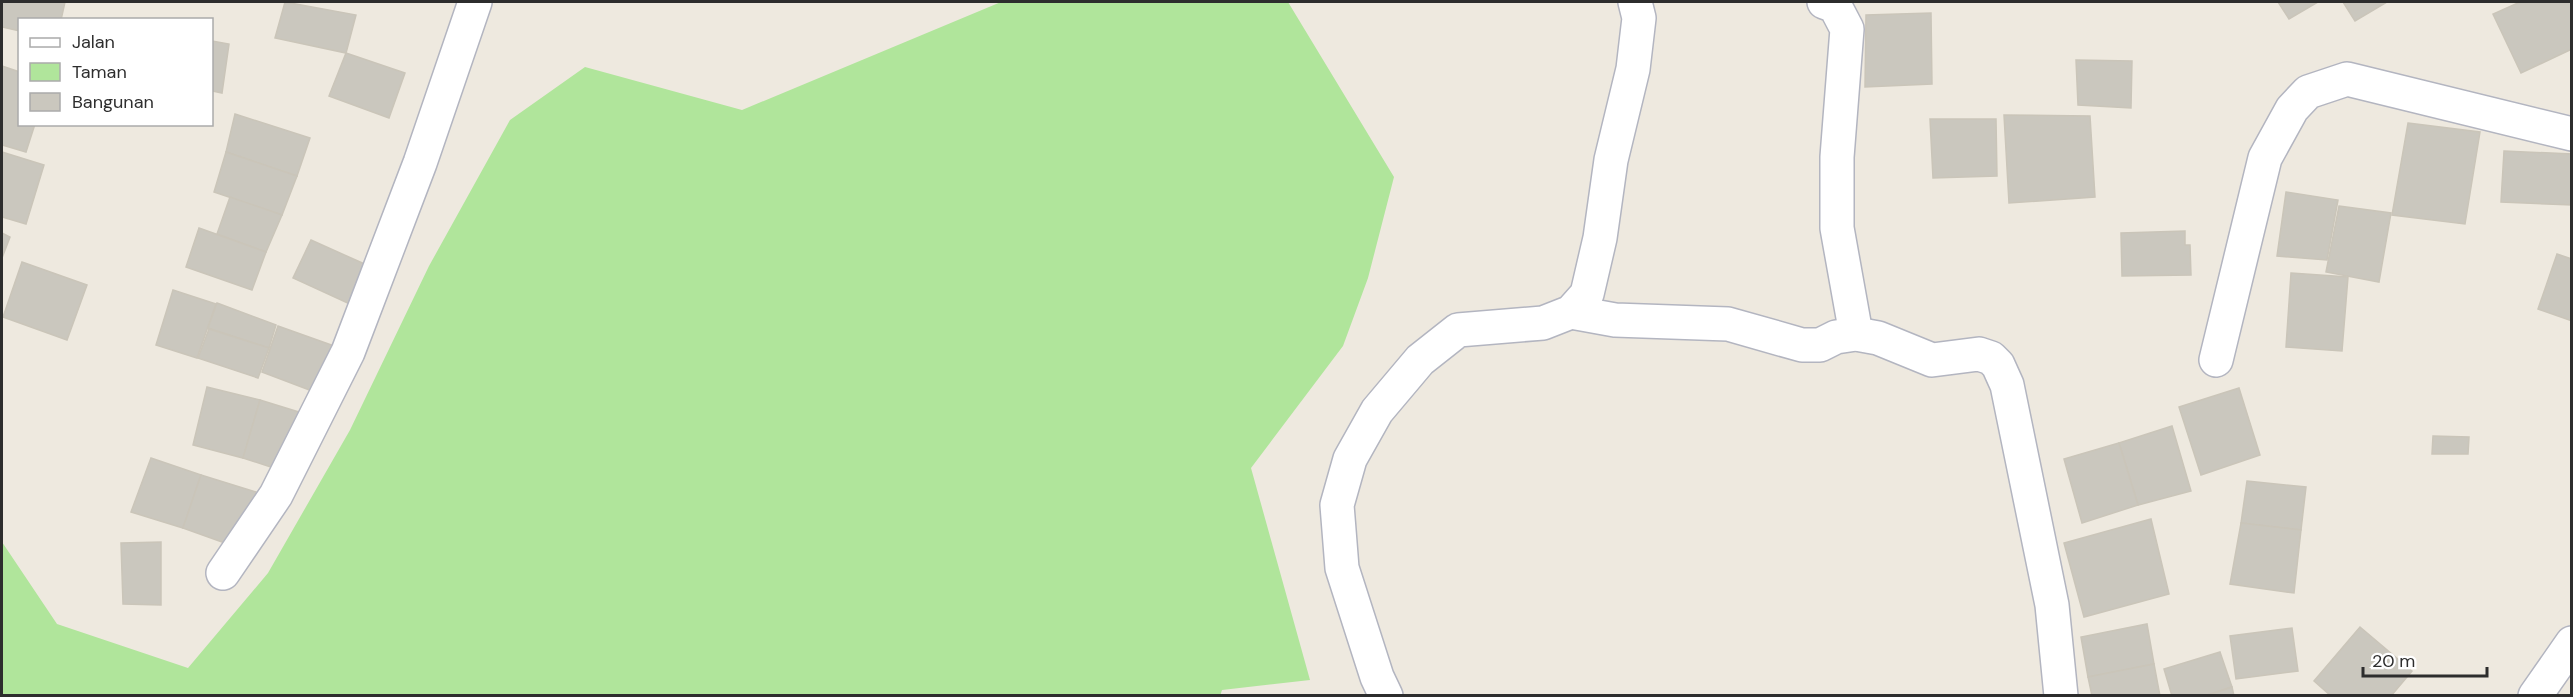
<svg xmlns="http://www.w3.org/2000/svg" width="2573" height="697" font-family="'DM Sans',sans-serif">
  <rect width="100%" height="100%" fill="#eee9df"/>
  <polygon fill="#b0e59b" points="1001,2 1288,2 1394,177 1368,278 1343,346 1251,468 1310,680 1222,690 1220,696 2,695 2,542 57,624 188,668 268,573 350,430 429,266 510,120 585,67 742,110"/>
  <g fill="#cac7be" stroke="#cac5b9" stroke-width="1.5">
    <polygon points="2,2 65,2 61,20 20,20 20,31 2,27"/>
    <polygon points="285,2 356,15 346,53 275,38"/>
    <polygon points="2278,2 2318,2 2289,19"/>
    <polygon points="2343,2 2387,2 2355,21"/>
    <polygon points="2520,2 2572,2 2572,49 2521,73 2493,14"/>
    <polygon points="1931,13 1932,84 1865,87 1866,15"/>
    <polygon points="212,41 229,44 222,93 212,91"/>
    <polygon points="346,53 405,73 389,118 329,96"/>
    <polygon points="2076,60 2132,61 2131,108 2078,105"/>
    <polygon points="2,66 20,72 20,124 35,124 26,152 2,145"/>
    <polygon points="235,114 310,138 297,176 226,152"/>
    <polygon points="2004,115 2090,116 2095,197 2009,203"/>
    <polygon points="1930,119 1996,119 1997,176 1933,178"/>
    <polygon points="2408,123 2480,132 2465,224 2392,215"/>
    <polygon points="2504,151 2572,154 2572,205 2501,202"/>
    <polygon points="2,152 44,165 26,224 2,217"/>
    <polygon points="226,152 297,176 282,215 214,192"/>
    <polygon points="2286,192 2338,200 2327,260 2277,256"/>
    <polygon points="230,197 282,215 266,252 217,234"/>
    <polygon points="2339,206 2391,213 2379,282 2326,272"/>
    <polygon points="199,228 266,252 252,290 186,267"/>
    <polygon points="2185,231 2185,245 2190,245 2191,275 2122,276 2121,233"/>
    <polygon points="2,233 10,237 2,258"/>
    <polygon points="311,240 369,266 352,305 293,278"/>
    <polygon points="2557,254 2572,259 2572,321 2538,309"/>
    <polygon points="22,262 87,285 67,340 3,317"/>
    <polygon points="2291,273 2348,277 2342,351 2286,347"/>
    <polygon points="173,290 216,304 197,358 156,345"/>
    <polygon points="217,303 276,325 269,348 208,328"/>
    <polygon points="278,326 337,347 320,394 262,372"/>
    <polygon points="209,329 269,348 258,378 198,358"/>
    <polygon points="207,387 260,400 243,458 193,445"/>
    <polygon points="2239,388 2260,455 2201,475 2179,407"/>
    <polygon points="260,400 299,412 280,470 243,458"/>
    <polygon points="2172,426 2191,491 2138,505 2119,443"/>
    <polygon points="2433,436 2469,437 2468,454 2432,454"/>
    <polygon points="2119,443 2138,505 2082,523 2064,459"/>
    <polygon points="151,458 201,475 183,528 131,512"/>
    <polygon points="201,475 256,492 236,547 183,528"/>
    <polygon points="2247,481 2306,487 2301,530 2241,523"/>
    <polygon points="2151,519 2169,594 2084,617 2064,543"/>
    <polygon points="2241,523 2301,530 2294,593 2230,584"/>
    <polygon points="161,542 161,605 123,604 121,543"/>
    <polygon points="2147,624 2154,664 2088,677 2081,637"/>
    <polygon points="2360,627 2412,671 2391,696 2331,696 2314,681"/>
    <polygon points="2292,628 2298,671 2236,679 2230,636"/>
    <polygon points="2220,652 2232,687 2205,696 2172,696 2164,669"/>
    <polygon points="2154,664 2160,696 2092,696 2088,677"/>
    <polygon points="2232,687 2234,696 2205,696"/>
  </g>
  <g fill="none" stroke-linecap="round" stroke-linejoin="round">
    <g stroke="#b3b5c0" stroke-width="36">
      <g id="minor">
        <polyline points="1824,2 1835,6 1847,29 1837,157 1837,228 1856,334"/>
        <polyline points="1571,312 1615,320 1728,324 1802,345 1820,345 1836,337 1856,334 1878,338 1932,360 1979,354 1991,358 1998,365 2007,385 2052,605 2061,696"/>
        <polyline points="2216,360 2265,158 2292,109 2308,92 2347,79 2572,134"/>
        <polyline points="223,573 276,495 348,352 420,163 475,2"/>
        <polyline points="1386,696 1377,677 1342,568 1337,505 1350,459 1377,411 1420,360 1458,330 1543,323 1571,312 1587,294 1600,238 1611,160 1633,69 1639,18 1635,2"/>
        <polyline points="2535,696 2572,643"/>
      </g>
    </g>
    <use href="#minor" stroke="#fff" stroke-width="33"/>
  </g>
  <rect width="2573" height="697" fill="none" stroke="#2d2d2d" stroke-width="6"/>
  <rect x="18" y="18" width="195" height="108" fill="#ffffff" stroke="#ababab" stroke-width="1.5"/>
  <rect x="30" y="38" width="30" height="9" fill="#ffffff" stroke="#ababab" stroke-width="1.5"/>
  <text x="72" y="48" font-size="18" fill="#2d2d2d">Jalan</text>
  <rect x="30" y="63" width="30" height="18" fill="#b0e59b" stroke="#ababab" stroke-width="1.5"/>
  <text x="72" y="78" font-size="18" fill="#2d2d2d">Taman</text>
  <rect x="30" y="93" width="30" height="18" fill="#cac7be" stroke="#ababab" stroke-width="1.5"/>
  <text x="72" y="108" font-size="18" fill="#2d2d2d">Bangunan</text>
  <path d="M2363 667v9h124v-9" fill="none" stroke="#2d2d2d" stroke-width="3"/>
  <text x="2372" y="667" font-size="18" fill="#2d2d2d" stroke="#ffffff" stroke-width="4.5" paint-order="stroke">20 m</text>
</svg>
